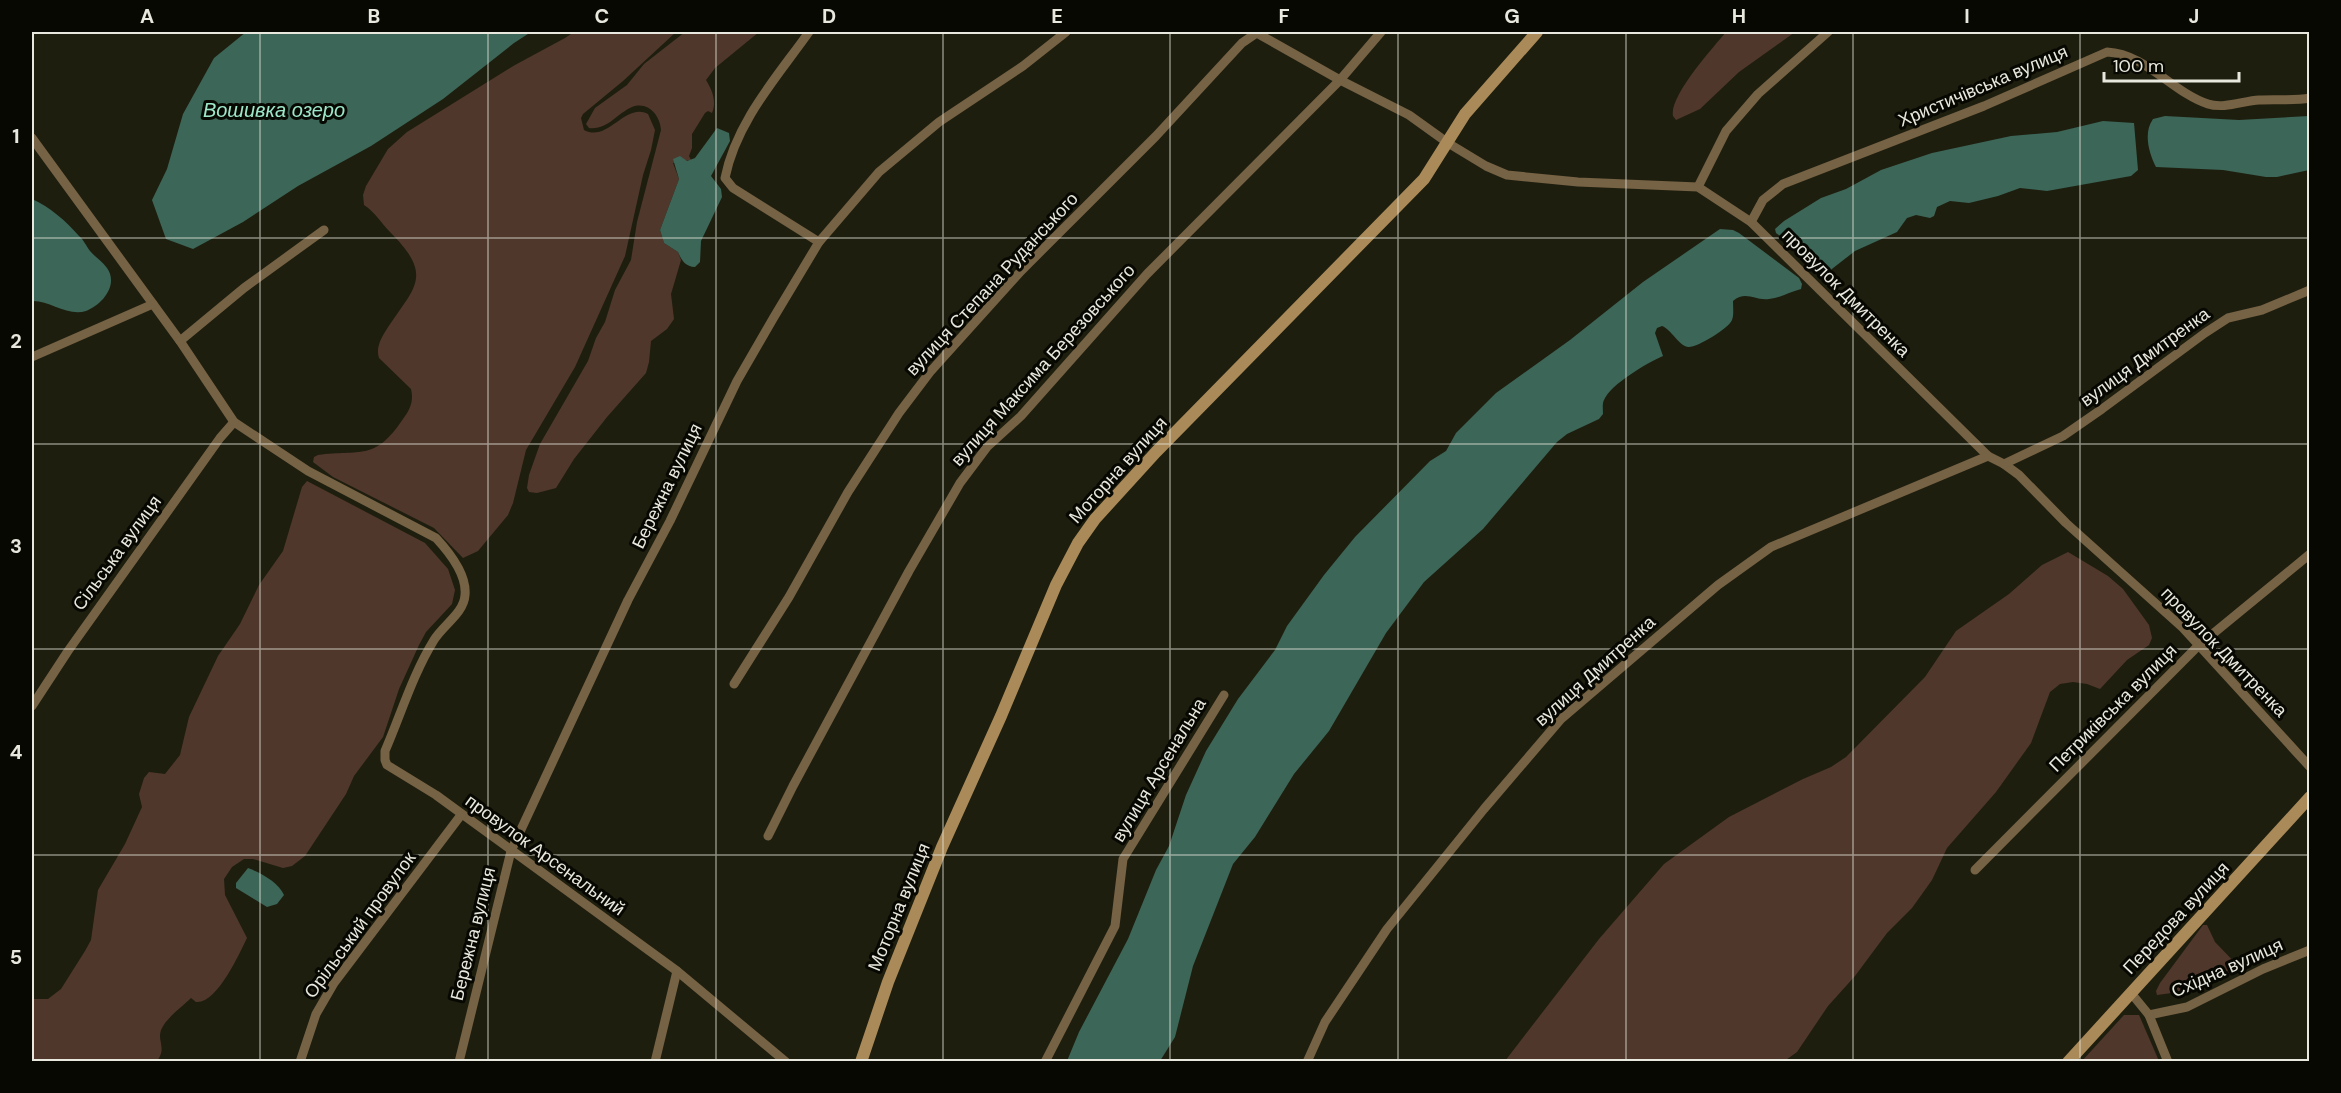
<svg xmlns="http://www.w3.org/2000/svg" width="2341" height="1093" font-family="'DM Sans',sans-serif">
  <rect width="100%" height="100%" fill="#1e1e0f"/>
  <g fill="#50372b">
    <path d="M574 32H676L623 81 583 114 581 118 584 130C608 143 625 102 648 114L655 130 651 150 643 175 625 256 575 367 526 450 513 503 508 515 478 551 463 558 434 528 333 477 313 462 314 457 318 455C361 449 374 462 403 419 410 410 414 401 411 389L379 358C376 349 380 340 385 332 413 287 436 278 390 232 381 223 375 212 364 205L363 195 366 186 388 149 407 132 515 65 565 38Z"/>
    <path d="M685 32H759L715 68 706 80C712 90 717 101 712 113L708 111 705 113 692 134V148L689 156 691 160 673 163 679 179 660 230 664 243 678 252 681 260 671 294 674 319 667 329 651 341 649 362 646 373 607 417 574 459 556 488 537 493 529 492 527 488 529 475 540 444 588 361 596 338 605 322 615 290 631 260 637 222 661 130C660 115 648 101 632 107 616 114 608 130 589 128L586 124 595 108 627 85 644 64Z"/>
    <path d="M1726 32H1795L1739 72 1700 109 1676 120 1673 116C1669 96 1713 48 1726 32Z"/>
    <path d="M307 481 425 543 448 569 455 590 452 604 426 632 419 645 399 689 383 737 354 776 346 794 305 856 292 866 283 868 253 859H244L232 867 224 879 225 895 247 938C239 954 217 1004 196 1002L191 998C182 1007 166 1018 161 1030 157 1042 167 1048 157 1061H32V999H48L61 989 85 951 91 940 98 890 125 844 142 807 139 794 144 778 149 772 165 774 180 755 189 717 218 656 240 624 259 585 283 551 302 487Z"/>
    <polygon points="2068,552 2108,576 2123,589 2149,625 2152,638 2149,645 2127,660 2100,689 2087,684 2073,682 2060,684 2050,692 2031,743 1996,792 1947,848 1932,880 1912,908 1887,933 1855,976 1828,1006 1797,1052 1783,1062 1505,1061 1599,939 1664,864 1729,817 1803,779 1831,767 1846,757 1925,677 1956,631 2009,594 2042,565"/>
    <polygon points="2203,925 2207,925 2215,942 2242,970 2206,982 2194,990 2157,995 2156,991 2160,983"/>
    <polygon points="2124,1015 2139,1015 2159,1061 2082,1061"/>
  </g>
  <g fill="#3c6657">
    <polygon points="246,32 531,32 514,43 443,99 371,146 298,186 243,222 193,249 166,239 152,200 167,169 183,114 214,58"/>
    <path d="M2165 116 2239 120 2309 116V170L2277 177H2266L2223 170 2156 167C2149 153 2143 133 2153 119Z"/>
    <polygon points="2103,121 2134,123 2138,170 2131,176 2047,191 2020,188 1998,196 1969,203 1950,201 1937,207 1934,216 1930,218 1916,215 1907,218 1897,232 1855,251 1828,272 1819,271 1805,254 1776,233 1775,229 1784,221 1821,198 1846,189 1881,170 1932,153 2011,136 2057,132"/>
    <path d="M717 128 729 133 730 141 711 176 721 189 722 197 701 241 700 262 695 267C685 267 681 259 678 252L664 243 660 230 679 179 673 159 680 156 687 161 695 158Z"/>
    <path d="M32 199C50 207 66 221 79 236 84 240 86 246 90 251 95 257 102 261 107 268 119 285 102 305 86 311 68 317 49 300 32 301Z"/>
    <path d="M1720 229 1733 230 1739 233 1799 278 1802 284 1801 289C1789 292 1781 298 1769 299 1755 301 1746 290 1733 301 1733 307 1734 315 1732 320 1729 328 1697 348 1688 347 1678 345 1672 330 1662 326L1657 328 1655 333 1663 356C1647 363 1611 384 1604 400 1602 404 1603 410 1603 414L1599 419 1567 434 1557 442 1483 529 1424 582 1386 633 1329 731 1294 774 1255 837 1233 864 1193 966 1175 1037 1160 1061H1067L1079 1032 1128 939 1156 870 1169 846 1186 795 1206 751 1238 699 1275 650 1287 626 1324 575 1355 537 1430 461 1446 451 1456 433 1496 393 1570 340 1643 282Z"/>
    <path d="M248 868C261 873 278 882 284 895L277 904 267 907 236 888V883Z"/>
  </g>
  <g fill="none" stroke-linecap="round" stroke-linejoin="round">
    <g stroke="#766244" stroke-width="9">
      <path d="M809 32C777 77 736 122 725 178L733 188 819 242"/>
      <polyline points="1255,32 1340,80 1409,115 1448,143 1486,166 1507,175 1578,182 1698,187 1751,222 1988,456 2004,464 2019,475 2066,523 2183,628 2310,767"/>
      <path d="M32 138 180 341 234 422 308 471 436 538C449 552 467 575 465 595 464 613 443 625 434 640 413 674 401 714 385 751V760L387 765 436 795 677 971 786 1062"/>
      <polyline points="1698,187 1726,131 1758,94 1828,32"/>
      <path d="M1751 222 1763 200 1783 184 1984 106 2107 52C2146 54 2172 92 2208 104 2224 109 2243 101 2259 100 2276 99 2293 101 2310 98"/>
      <polyline points="180,341 244,288 324,230"/>
      <polyline points="32,357 153,304"/>
      <polyline points="2004,464 2063,436 2102,409 2205,333 2228,318 2262,310 2310,290"/>
      <polyline points="734,684 789,597 848,492 899,413 930,372 1021,271 1156,136 1242,43 1258,32"/>
      <polyline points="32,706 68,651 220,438 234,422"/>
      <polyline points="768,836 793,786 909,571 960,483 987,447 1021,416 1147,274 1340,80 1381,32"/>
      <polyline points="1975,870 2198,646 2310,554"/>
      <polyline points="2131,993 2149,1015 2187,1007 2263,969 2310,950"/>
      <polyline points="2149,1015 2168,1062"/>
      <polyline points="300,1062 316,1014 334,983 461,815"/>
      <polyline points="459,1062 511,851 628,600 670,521 737,381 774,317 819,242 879,172 939,122 1023,66 1066,32"/>
      <polyline points="655,1062 677,971"/>
      <polyline points="1045,1062 1115,926 1123,859 1224,695"/>
      <polyline points="1307,1062 1325,1022 1387,929 1484,809 1561,719 1718,585 1771,547 1988,456"/>
    </g>
    <g stroke="#aa8a58" stroke-width="12">
      <polyline points="861,1062 888,982 942,847 1001,716 1056,585 1078,543 1095,519 1156,452 1424,179 1465,114 1537,32"/>
      <polyline points="2068,1062 2310,797"/>
    </g>
  </g>
  <path fill="none" stroke="#e8e8de" stroke-width="1.5" stroke-opacity="0.55" d="M260 32V1062M488 32V1062M716 32V1062M943 32V1062M1170 32V1062M1398 32V1062M1626 32V1062M1853 32V1062M2080 32V1062M32 238H2310M32 444H2310M32 649H2310M32 855H2310"/>
  <g text-anchor="middle" stroke-width="6" stroke-linejoin="round" paint-order="stroke">
    <g font-size="18" fill="#e8e8de" stroke="#080803">
      <text transform="translate(1983 86) rotate(-23)" y="6">Христичівська вулиця</text>
      <text transform="translate(992 284) rotate(-47)" y="6">вулиця Степана Руданського</text>
      <text transform="translate(1846 293) rotate(45)" y="6">провулок Дмитренка</text>
      <text transform="translate(2145 357) rotate(-36)" y="6">вулиця Дмитренка</text>
      <text transform="translate(1043 365) rotate(-48)" y="6">вулиця Максима Березовського</text>
      <text transform="translate(1118 470) rotate(-48)" y="6">Моторна вулиця</text>
      <text transform="translate(667 486) rotate(-64)" y="6">Бережна вулиця</text>
      <text transform="translate(117 553) rotate(-54)" y="6">Сільська вулиця</text>
      <text transform="translate(2224 652) rotate(46)" y="6">провулок Дмитренка</text>
      <text transform="translate(1595 671) rotate(-42)" y="6">вулиця Дмитренка</text>
      <text transform="translate(2113 708) rotate(-45)" y="6">Петриківська вулиця</text>
      <text transform="translate(1159 770) rotate(-59)" y="6">вулиця Арсенальна</text>
      <text transform="translate(545 855) rotate(36)" y="6">провулок Арсенальний</text>
      <text transform="translate(899 907) rotate(-68)" y="6">Моторна вулиця</text>
      <text transform="translate(2176 918) rotate(-47)" y="6">Передова вулиця</text>
      <text transform="translate(360 925) rotate(-54)" y="6">Орільський провулок</text>
      <text transform="translate(473 934) rotate(-76)" y="6">Бережна вулиця</text>
      <text transform="translate(2227 968) rotate(-24)" y="6">Східна вулиця</text>
    </g>
    <g font-size="20" font-style="italic" fill="#9de7ca" stroke="#080803">
      <text x="274" y="117">Вошивка озеро</text>
    </g>
  </g>
  <rect width="2341" height="1093" fill="none" stroke="#080803" stroke-width="66"/>
  <path d="M2104 72v9h135v-9" fill="none" stroke="#e8e8de" stroke-width="3"/>
  <text x="2113" y="72" font-size="18" fill="#e8e8de" stroke="#080803" stroke-width="4.5" paint-order="stroke">100 m</text>
  <rect x="33" y="33" width="2275" height="1027" fill="none" stroke="#e8e8de" stroke-width="2"/>
  <g font-size="20" text-anchor="middle" font-weight="bold" fill="#e8e8de">
    <text x="147" y="23">A</text>
    <text x="374" y="23">B</text>
    <text x="602" y="23">C</text>
    <text x="829" y="23">D</text>
    <text x="1057" y="23">E</text>
    <text x="1284" y="23">F</text>
    <text x="1512" y="23">G</text>
    <text x="1739" y="23">H</text>
    <text x="1967" y="23">I</text>
    <text x="2194" y="23">J</text>
    <text x="16" y="143">1</text>
    <text x="16" y="348">2</text>
    <text x="16" y="553">3</text>
    <text x="16" y="759">4</text>
    <text x="16" y="964">5</text>
  </g>
</svg>
